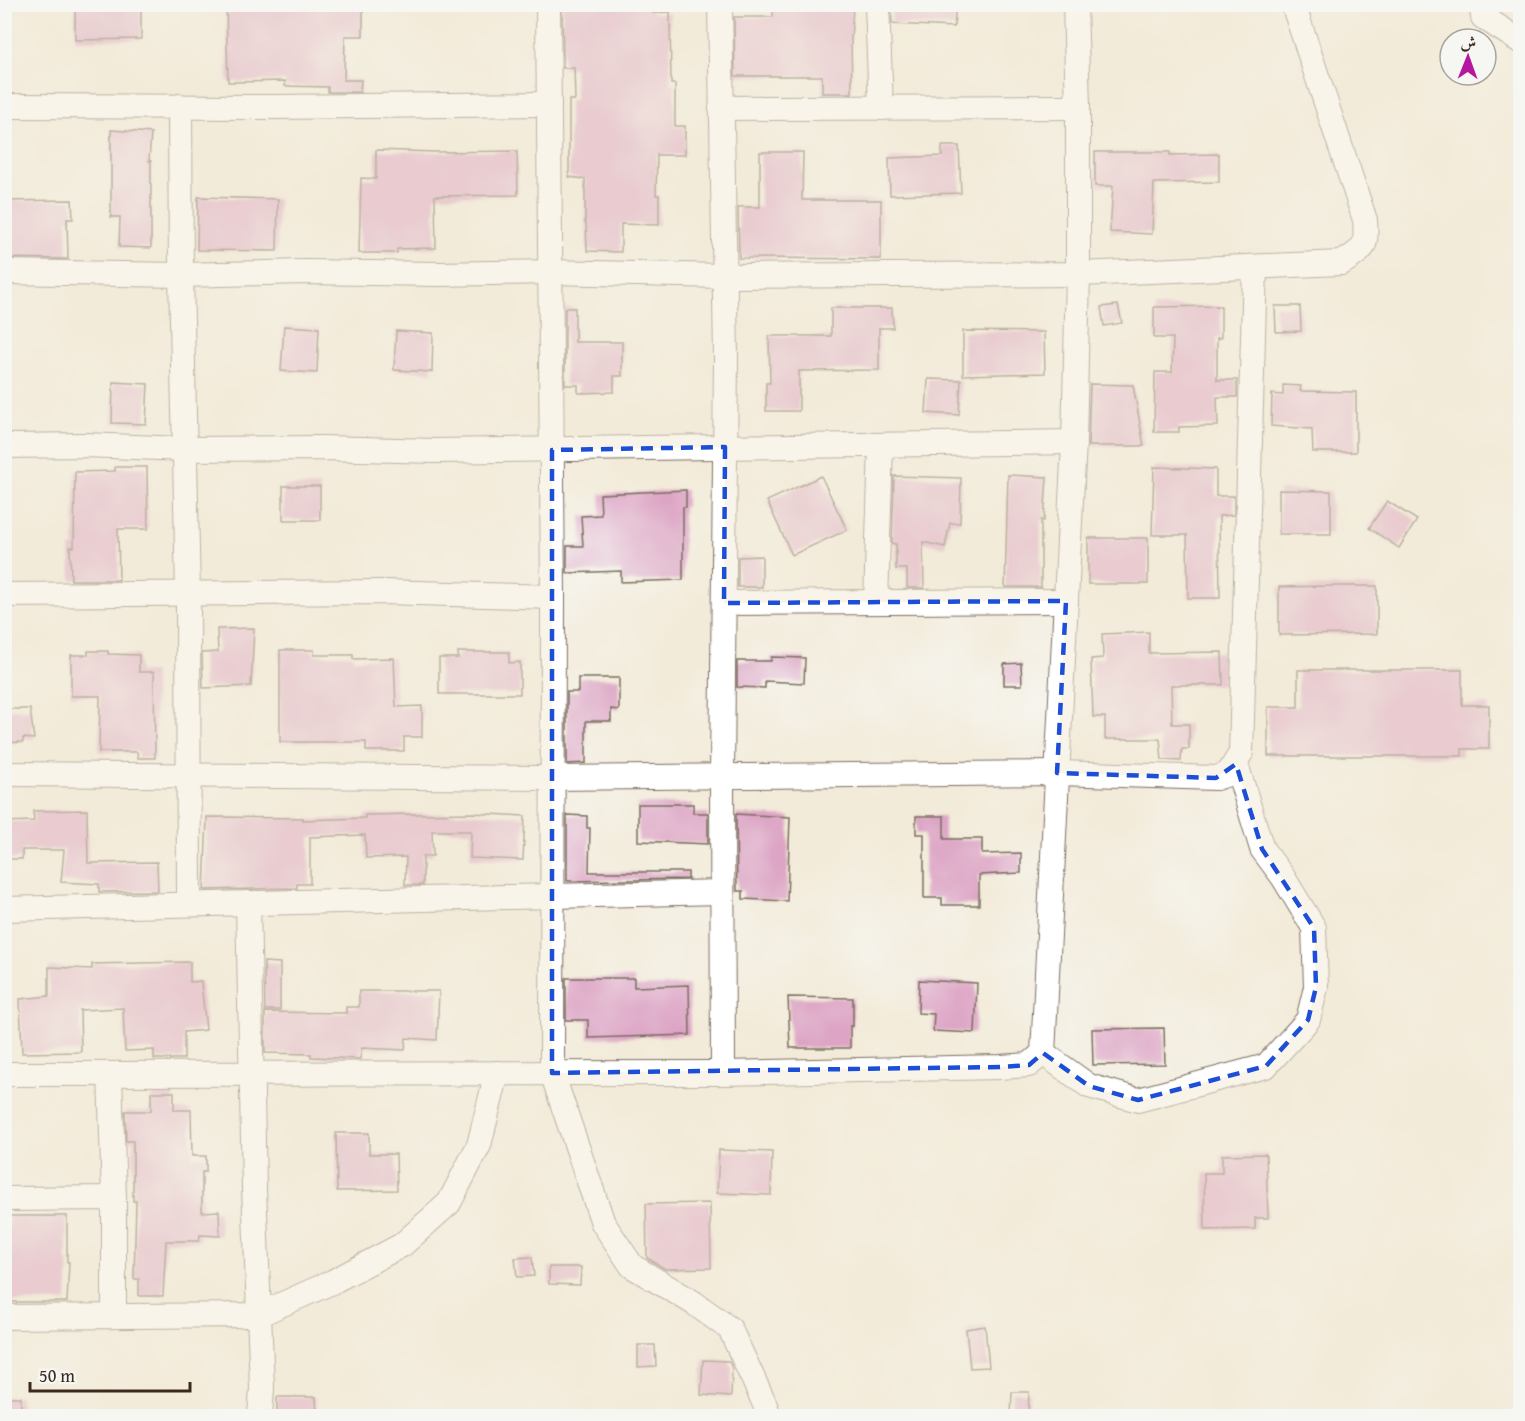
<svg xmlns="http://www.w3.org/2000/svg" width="1525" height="1421" font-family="'Gentium Book Plus',Amiri,serif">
  <rect width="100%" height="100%" fill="#f6f6f2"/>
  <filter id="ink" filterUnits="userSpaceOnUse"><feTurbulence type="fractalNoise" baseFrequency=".0167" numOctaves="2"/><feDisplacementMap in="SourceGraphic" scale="12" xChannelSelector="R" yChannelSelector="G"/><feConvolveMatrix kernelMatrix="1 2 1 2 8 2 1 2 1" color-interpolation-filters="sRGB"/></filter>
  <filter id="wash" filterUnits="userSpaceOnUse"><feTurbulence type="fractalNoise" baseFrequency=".008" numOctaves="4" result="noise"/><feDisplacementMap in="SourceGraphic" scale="24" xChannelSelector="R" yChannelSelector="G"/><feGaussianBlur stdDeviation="1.35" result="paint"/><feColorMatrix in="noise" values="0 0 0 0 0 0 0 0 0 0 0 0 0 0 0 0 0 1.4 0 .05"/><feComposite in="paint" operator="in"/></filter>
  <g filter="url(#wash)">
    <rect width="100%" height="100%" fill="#f3ebd9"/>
    <g id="blocks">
      <g fill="#dda4c5">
        <polygon points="75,4 141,4 141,39 75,40"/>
        <polygon points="226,4 363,4 363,36 345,36 344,80 361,80 360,92 328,92 328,87 285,86 285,81 228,82"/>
        <polygon points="562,4 654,4 653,13 670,12 671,84 675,84 675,126 685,126 685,155 657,155 656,195 659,195 659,225 621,224 621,252 587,251 586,223 585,223 585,179 569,177 569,100 575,100 574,68 563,68"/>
        <polygon points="773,4 853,7 851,39 852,93 822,93 822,76 735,76 734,17 773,17"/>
        <polygon points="891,4 956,4 954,27 892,24"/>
        <polygon points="111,130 151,133 149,161 151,161 151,248 119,247 120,217 111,217"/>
        <polygon points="942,146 959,146 961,193 890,195 889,158 942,156"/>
        <polygon points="376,150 435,152 517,151 518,195 435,196 436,248 397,249 397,253 359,253 361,178 376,179"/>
        <polygon points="760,152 803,152 802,200 881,200 881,259 739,258 738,207 760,207"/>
        <polygon points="1095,152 1170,152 1170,155 1219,154 1219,182 1154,183 1152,234 1110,232 1113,186 1095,186"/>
        <polygon points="198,197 278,199 277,251 197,250"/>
        <polygon points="72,200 73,219 67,219 68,259 4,258 4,201"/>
        <polygon points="1118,305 1122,323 1104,326 1101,307"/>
        <polygon points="1221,306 1221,338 1217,338 1217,380 1237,380 1237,397 1217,397 1218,426 1179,427 1179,432 1154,432 1155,372 1172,372 1173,338 1154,338 1154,307"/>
        <polygon points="1275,306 1300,306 1301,331 1276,332"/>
        <polygon points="565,308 575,308 575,342 622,342 622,376 614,376 614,392 578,393 578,385 565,385"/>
        <polygon points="831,308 892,308 893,328 879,328 879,370 799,371 799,411 766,411 766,383 770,383 769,336 831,336"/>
        <polygon points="284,326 319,328 317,373 281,371"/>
        <polygon points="396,331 433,333 432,372 394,370"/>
        <polygon points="963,331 1044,332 1045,373 963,375"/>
        <polygon points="928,379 961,380 959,415 926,413"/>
        <polygon points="113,382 148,384 146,424 112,423"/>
        <polygon points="1090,384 1133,385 1144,446 1088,446"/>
        <polygon points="1283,385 1301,386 1300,391 1356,392 1356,452 1313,452 1312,429 1271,426 1272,394 1283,395"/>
        <polygon points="115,467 147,467 148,529 118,529 119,580 71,580 70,547 74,547 75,472 115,471"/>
        <polygon points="1154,467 1216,469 1216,496 1234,496 1234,515 1219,516 1220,598 1188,598 1187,535 1152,535"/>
        <polygon points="1008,475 1047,477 1044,521 1041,520 1041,587 1005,587"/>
        <polygon points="821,476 847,530 792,555 767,501"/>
        <polygon points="894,476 961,478 960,523 950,523 945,547 923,542 924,588 907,588 907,569 896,569 896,544 892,544"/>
        <rect x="283" y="486" width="37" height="34"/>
        <polygon points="686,490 686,507 683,507 683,580 621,582 621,571 567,573 567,546 583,546 581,516 601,515 600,494"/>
        <polygon points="1279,490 1331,491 1331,534 1279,534"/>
        <polygon points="1387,501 1417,520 1399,548 1369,528"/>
        <rect x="1088" y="538" width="60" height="46"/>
        <polygon points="762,556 762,587 738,587 738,557"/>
        <polygon points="1331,586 1377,586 1377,634 1279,635 1279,587"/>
        <polygon points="254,628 251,686 203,688 202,653 218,652 217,629"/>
        <polygon points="1149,632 1149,653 1222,652 1223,685 1171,685 1172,724 1189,724 1189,749 1182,749 1181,761 1162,760 1160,739 1105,739 1105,717 1093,717 1091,659 1103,658 1102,634"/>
        <polygon points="280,650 314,650 314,655 353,655 353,659 394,658 396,707 422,706 422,737 404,737 404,751 366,751 366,742 280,742"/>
        <polygon points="88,651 108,651 108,654 139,655 139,672 154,672 155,758 138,758 137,752 99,752 100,696 71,696 71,655 88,655"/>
        <polygon points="458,652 509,652 509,663 520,662 520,694 439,694 439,658 458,658"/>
        <polygon points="771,657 805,658 804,683 765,681 765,688 737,687 737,661 771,661"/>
        <polygon points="1021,663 1022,685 1004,685 1004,664"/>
        <polygon points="1298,670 1462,670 1462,705 1489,705 1489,749 1462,749 1462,756 1268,756 1268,707 1298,707"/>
        <polygon points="578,678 619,678 619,710 611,709 611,721 586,721 586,763 567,764 567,692 578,692"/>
        <polygon points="4,709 30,709 34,739 23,738 23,742 4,743"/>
        <polygon points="638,804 693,804 693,813 708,813 708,844 638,841"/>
        <polygon points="87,810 88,863 157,862 158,891 99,892 99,884 61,882 64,850 22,850 22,859 4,859 4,822 34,821 33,811"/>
        <polygon points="472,813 525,816 523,860 470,858 471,831 432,831 433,856 423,856 423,885 405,885 406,857 366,858 365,835 310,837 310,884 297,884 297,888 204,890 207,817 303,818 303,820 365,818 365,815"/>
        <polygon points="736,814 790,817 787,901 743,899 743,891 737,891"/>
        <polygon points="567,815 587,816 587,828 590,828 589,872 688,872 688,879 567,881"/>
        <polygon points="916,816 944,816 944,839 982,839 982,854 1021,853 1021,873 979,875 979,905 942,905 942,898 924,898 924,834 916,834"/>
        <polygon points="190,962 190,982 201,981 206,1030 184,1032 184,1059 154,1059 154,1050 125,1051 123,1008 80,1010 81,1052 22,1053 20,999 49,996 49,967 92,969 92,964"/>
        <polygon points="264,962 280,963 280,1010 265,1010"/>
        <polygon points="566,978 634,978 634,987 689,985 690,1035 588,1038 588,1020 566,1020"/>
        <polygon points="919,980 977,983 975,1033 933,1031 934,1014 918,1013"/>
        <polygon points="359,991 439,991 437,1040 406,1038 405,1050 362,1048 360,1059 311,1057 311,1054 265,1053 265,1012 346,1013 346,1007 359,1007"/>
        <polygon points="788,997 853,998 853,1026 850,1026 850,1048 790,1048"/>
        <polygon points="1164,1028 1165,1064 1093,1065 1092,1029"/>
        <polygon points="151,1092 174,1092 174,1110 191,1110 192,1156 206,1156 206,1172 202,1172 202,1212 219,1211 220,1236 200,1235 199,1241 166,1241 163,1296 139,1296 139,1279 134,1279 136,1201 133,1201 133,1141 126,1141 125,1111 151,1111"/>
        <polygon points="336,1133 369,1133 369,1154 396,1154 397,1190 337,1191"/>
        <polygon points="719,1150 772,1152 771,1195 717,1193"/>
        <polygon points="1266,1154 1268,1218 1255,1218 1255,1229 1205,1230 1204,1173 1222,1173 1222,1155"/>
        <polygon points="710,1203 711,1268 665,1269 647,1258 646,1204"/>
        <polygon points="8,1216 67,1216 67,1262 69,1262 67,1302 9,1302 10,1260 8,1260"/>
        <polygon points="532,1257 534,1276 517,1277 515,1258"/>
        <polygon points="549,1267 581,1267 580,1285 549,1284"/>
        <polygon points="985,1326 989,1367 970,1368 966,1329"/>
        <polygon points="638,1345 655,1345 656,1366 638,1367"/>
        <polygon points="703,1360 729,1361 732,1368 731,1397 701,1395"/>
        <polygon points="1012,1392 1029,1392 1028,1416 1011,1416"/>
        <rect x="4" y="1397" width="17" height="19"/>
        <polygon points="277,1397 316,1397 317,1416 277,1416"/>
      </g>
    </g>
  </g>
  <g filter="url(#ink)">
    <use href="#blocks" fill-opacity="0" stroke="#7b6e5f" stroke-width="1.5"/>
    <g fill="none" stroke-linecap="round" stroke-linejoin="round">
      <g stroke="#7b6e5f" stroke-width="26">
        <g id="minor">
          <polyline points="548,4 553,597 552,1073 603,1223 632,1266 694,1303 730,1329 763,1400 769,1416"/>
          <polyline points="720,4 726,357 722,777 723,1073"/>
          <polyline points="877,4 881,108"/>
          <polyline points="1481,4 1483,17 1520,41"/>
          <polyline points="4,106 274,107 549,104"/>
          <polyline points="180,106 181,275 188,595 189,904"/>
          <polyline points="721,108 1078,107"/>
          <path d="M4 272 181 275 304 272 439 274 550 272 724 276 1078 274 1342 263C1365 248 1367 248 1365 220L1293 4"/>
          <polyline points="4,446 85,445 184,449 323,448 436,451 1074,442"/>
          <polyline points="4,595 385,592 553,597"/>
          <polyline points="876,602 881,445"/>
          <polyline points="724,603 1066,601"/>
          <polyline points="4,774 552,778 1057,773 1216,778 1228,774 1241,753 1255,267"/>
          <polyline points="248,903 254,1188 262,1388 260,1416"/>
          <polyline points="4,909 722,892"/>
          <polyline points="1043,1053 1089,1086 1138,1100 1266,1066 1308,1020 1316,987 1314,928 1283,877 1262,849 1236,764"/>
          <polyline points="4,1074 723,1073 1000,1067 1029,1065 1043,1053 1074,442 1078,274 1078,107 1075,4"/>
          <polyline points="110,1074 114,1198 114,1316"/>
          <polyline points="4,1199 114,1198"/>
          <polyline points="4,1317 258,1315 332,1282 402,1245 449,1203 479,1145 497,1073"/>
        </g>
      </g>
      <use href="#minor" stroke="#fff" stroke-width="24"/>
    </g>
  </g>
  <path d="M0 0H1525V1421H0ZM725 447 724 603 1066 601 1057 773 1216 778 1236 764 1262 849 1314 928 1316 987 1308 1020 1266 1066 1138 1100 1089 1086 1043 1053 1029 1065 1000 1067 552 1073V450Z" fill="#f3ebd9" fill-opacity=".55" fill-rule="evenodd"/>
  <path fill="none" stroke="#1d4ed8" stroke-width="4.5" stroke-dasharray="12 8" stroke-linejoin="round" d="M725 447 724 603 1066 601 1057 773 1216 778 1236 764 1262 849 1314 928 1316 987 1308 1020 1266 1066 1138 1100 1089 1086 1043 1053 1029 1065 1000 1067 552 1073V450Z"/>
  <rect width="1525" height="1421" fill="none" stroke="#f6f6f2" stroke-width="24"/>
  <g transform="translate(1468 57) rotate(1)"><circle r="28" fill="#f6f6f2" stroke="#aba49d" stroke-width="1.5"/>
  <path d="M0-4.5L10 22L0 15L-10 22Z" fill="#b5179e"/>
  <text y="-9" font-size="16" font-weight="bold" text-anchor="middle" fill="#3b2a1e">ش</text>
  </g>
  <path d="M30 1382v9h160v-9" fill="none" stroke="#3b2a1e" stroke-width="3"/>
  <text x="39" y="1382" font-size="18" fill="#3b2a1e" stroke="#f6f6f2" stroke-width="4.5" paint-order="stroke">50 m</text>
</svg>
